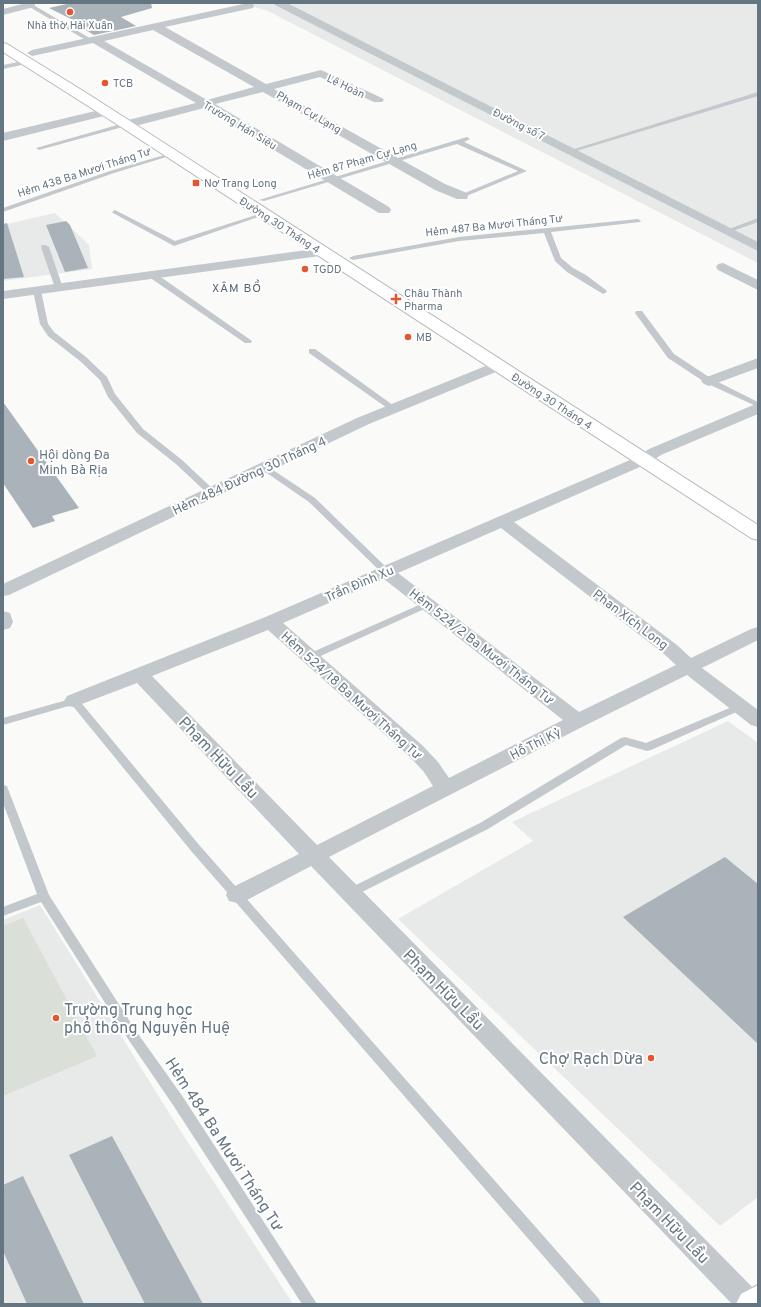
<svg xmlns="http://www.w3.org/2000/svg" width="761" height="1307" font-family="Overpass,sans-serif">
  <rect width="100%" height="100%" fill="#fafaf8"/>
  <g fill="#e8e9e9">
    <polygon points="242,3 758,3 758,263 268,11"/>
    <polygon points="55,213 89,245 92,269 3,281 3,225"/>
    <polygon points="728,721 758,743 758,1197 720,1226 398,919 533,841 512,822"/>
    <polygon points="40,905 171,1116 293,1304 3,1304 3,920"/>
  </g>
  <polygon fill="#dadfd7" points="23,918 97,1056 3,1096 3,926"/>
  <g fill="#aab3b9">
    <polygon points="71,3 151,3 152,8 121,17 136,26 94,35 69,20 71,19 49,8"/>
    <polygon points="66,221 70,225 88,268 65,272 46,225"/>
    <polygon points="7,223 24,277 3,279 3,224"/>
    <polygon points="3,402 79,508 52,516 55,521 33,528 3,483"/>
    <polygon points="725,857 758,884 758,1044 623,917"/>
    <polygon points="112,1136 203,1304 145,1304 69,1155"/>
    <polygon points="23,1176 47,1226 84,1304 27,1304 3,1251 3,1185"/>
  </g>
  <g fill="none" stroke-linecap="round" stroke-linejoin="round">
    <g stroke="#b3babf" stroke-width="2">
      <polygon id="secondary" points="758,1285 758,1304 736,1304 741,1294"/>
    </g>
    <g stroke="#b5babe" stroke-width="2">
      <polygon id="primary" points="3,43 7,44 88,94 758,525 758,540 751,538 118,125 3,52"/>
    </g>
    <g fill="#c3c8cc" fill-rule="evenodd">
      <polygon points="30,3 93,40 94,41 89,42 28,6 27,5"/>
      <polygon points="28,60 30,61 30,63 3,69 3,65"/>
      <polygon points="758,92 758,96 573,152 568,151"/>
      <polygon points="128,122 130,123 130,125 39,150 36,148"/>
      <polygon points="467,137 470,139 464,142 527,171 464,197 460,197 460,195 518,171 457,144 264,201 259,200"/>
      <polygon points="171,153 176,154 114,173 3,212 3,208 110,171"/>
      <polygon points="115,210 175,241 262,213 267,214 174,246 113,213 112,212"/>
      <polygon points="758,218 758,222 730,232 726,232 724,231"/>
      <polygon points="638,219 641,221 640,222 551,232 561,258 573,268 586,275 606,290 607,292 603,294 567,272 555,261 544,233 459,241 353,260 349,258 353,256 459,237"/>
      <polygon points="42,245 45,245 49,247 63,288 62,290 56,290 55,288 41,247"/>
      <polygon points="149,273 155,273 252,341 251,343 245,343 149,277"/>
      <polygon points="34,289 37,289 41,291 48,324 54,332 86,357 107,377 115,394 143,429 182,460 214,490 215,492 214,494 208,494 176,464 137,433 108,397 100,380 80,361 48,336 40,324 33,291"/>
      <polygon points="636,311 642,311 674,354 712,379 758,402 758,407 706,383 668,358 635,313"/>
      <polygon points="309,349 315,349 397,408 396,410 390,410 309,353"/>
      <polygon points="264,464 315,498 389,570 391,572 389,574 383,574 309,502 261,469 260,467 261,465"/>
      <polygon points="428,601 433,604 431,606 314,659 306,659 305,657 306,655"/>
      <polygon points="74,698 78,699 200,846 599,1299 601,1304 585,1304 192,852 72,705 3,725 3,718"/>
      <polygon points="739,704 744,707 743,709 651,750 647,751 626,745 488,829 354,896 350,897 346,896 344,893 346,890 480,823 621,738 625,737 646,743"/>
      <polygon points="3,785 7,786 8,789 49,895 136,1031 183,1097 317,1304 302,1304 173,1105 128,1039 41,902 3,916 3,907 37,894 3,803"/>
    </g>
    <g fill="#c3c8cc" fill-rule="evenodd">
      <polygon points="26,3 34,3 35,5 34,7 3,15 3,9"/>
      <path d="M248 3 253 4 254 6 253 8 165 27 266 84 321 70 382 98 384 100 382 102H374L320 77 274 89 445 184 467 193 468 196 467 199H457L435 190 263 92 215 104 389 207 391 210 389 213H379L204 108 128 128 124 127 122 124 124 121 196 103 93 43 32 56 27 53 32 50ZM153 30 254 87 207 100 104 41Z"/>
      <polygon points="274,3 287,3 758,242 758,251 275,5"/>
      <polygon points="108,108 112,110 114,112 112,114 3,141 3,133"/>
      <polygon points="322,248 327,249 329,252 327,255 3,299 3,291"/>
      <polygon points="723,263 758,280 758,290 718,270 716,267 718,264"/>
      <polygon points="758,358 758,368 709,386 704,384 701,381 704,378"/>
      <polygon points="498,361 503,363 506,366 503,369 369,424 9,595 3,596 3,584 357,418"/>
      <path d="M758 403V414L661 455 649 463 514 522 677 645 691 658 751 629 758 627V640L702 668 758 710V727L751 725 687 675 584 726 329 857 758 1293V1304H732L311 866 245 901 237 903 229 901 226 895 229 889 299 854 137 683 74 707 67 706 64 701 67 696 263 618 637 457 649 449ZM501 528 663 653 676 665 579 712 398 573ZM384 579 563 720 449 778 438 762 423 746 283 623ZM268 630 409 756 424 772 433 786 317 845 152 676Z"/>
      <polygon points="3,611 10,613 13,622 10,628 3,630"/>
    </g>
    <use href="#secondary" fill="#fff" fill-rule="evenodd"/>
    <use href="#primary" fill="#fff" fill-rule="evenodd"/>
  </g>
  <g fill="#e4572e" stroke="#fff" stroke-width="1.5">
    <circle cx="70" cy="12" r="4"/>
    <circle cx="105" cy="83" r="4"/>
    <rect x="192" y="179" width="8" height="8" rx="2"/>
    <circle cx="305" cy="269" r="4"/>
    <path d="M394 293h4v4h4v4h-4v4h-4v-4h-4v-4h4z"/>
    <circle cx="408" cy="337" r="4"/>
    <circle cx="31" cy="461" r="4"/>
    <circle cx="56" cy="1018" r="4"/>
    <circle cx="651" cy="1058" r="4"/>
  </g>
  <g text-anchor="middle" stroke-width="4" stroke-linejoin="round" paint-order="stroke">
    <g font-size="11" fill="#657683" stroke="#fff" text-anchor="start">
      <text x="70" y="29" text-anchor="middle">Nhà thờ Hải Xuân</text>
      <text x="113" y="87">TCB</text>
      <text x="204" y="187">Nơ Trang Long</text>
      <text x="313" y="273">TGDD</text>
      <text x="404" y="297">Châu Thành<tspan x="404" dy="13">Pharma</tspan></text>
      <text x="416" y="341">MB</text>
    </g>
    <g font-size="11" fill="#657683" stroke="#fff">
      <text transform="translate(346 86) rotate(26)" y="4">Lê Hoàn</text>
      <text transform="translate(309 112) rotate(30)" y="4">Phạm Cự Lạng</text>
      <text transform="translate(519 124) rotate(27)" y="4">Đường số 7</text>
      <text transform="translate(240 125) rotate(31)" y="4">Trương Hán Siêu</text>
      <text transform="translate(362 160) rotate(-16)" y="4">Hẻm 87 Phạm Cự Lạng</text>
      <text transform="translate(84 172) rotate(-18)" y="4">Hẻm 438 Ba Mươi Tháng Tư</text>
      <text transform="translate(280 225) rotate(33)" y="4">Đường 30 Tháng 4</text>
      <text transform="translate(494 225) rotate(-6)" y="4">Hẻm 487 Ba Mươi Tháng Tư</text>
      <text transform="translate(552 401) rotate(33)" y="4">Đường 30 Tháng 4</text>
    </g>
    <g font-size="12" letter-spacing="1" fill="#57646e" stroke="#fff">
      <text x="237" y="292">XÂM BỒ</text>
    </g>
    <g font-size="13" fill="#657683" stroke="#fff" text-anchor="start">
      <text x="39" y="459">Hội dòng Đa<tspan x="39" dy="15">Minh Bà Rịa</tspan></text>
    </g>
    <g font-size="13" fill="#657683" stroke="#fff">
      <text transform="translate(249 475) rotate(-25)" y="5">Hẻm 484 Đường 30 Tháng 4</text>
      <text transform="translate(359 583) rotate(-23)" y="5">Trần Đình Xu</text>
      <text transform="translate(631 619) rotate(37)" y="5">Phan Xích Long</text>
      <text transform="translate(482 646) rotate(38)" y="5">Hẻm 524/2 Ba Mươi Tháng Tư</text>
      <text transform="translate(352 695) rotate(42)" y="5">Hẻm 524/18 Ba Mươi Tháng Tư</text>
      <text transform="translate(535 743) rotate(-27)" y="5">Hồ Thị Kỷ</text>
    </g>
    <g font-size="16" fill="#657683" stroke="#fff">
      <text transform="translate(219 757) rotate(46)" y="6">Phạm Hữu Lầu</text>
      <text transform="translate(444 989) rotate(45)" y="6">Phạm Hữu Lầu</text>
      <text transform="translate(225 1144) rotate(57)" y="6">Hẻm 484 Ba Mươi Tháng Tư</text>
      <text transform="translate(670 1222) rotate(46)" y="6">Phạm Hữu Lầu</text>
    </g>
    <g font-size="16" fill="#657683" stroke="#fff" text-anchor="start">
      <text x="64" y="1015">Trường Trung học<tspan x="64" dy="18">phổ thông Nguyễn Huệ</tspan></text>
      <text x="643" y="1064" text-anchor="end">Chợ Rạch Dừa</text>
    </g>
  </g>
  <rect width="761" height="1307" fill="none" stroke="#657683" stroke-width="8"/>
</svg>
